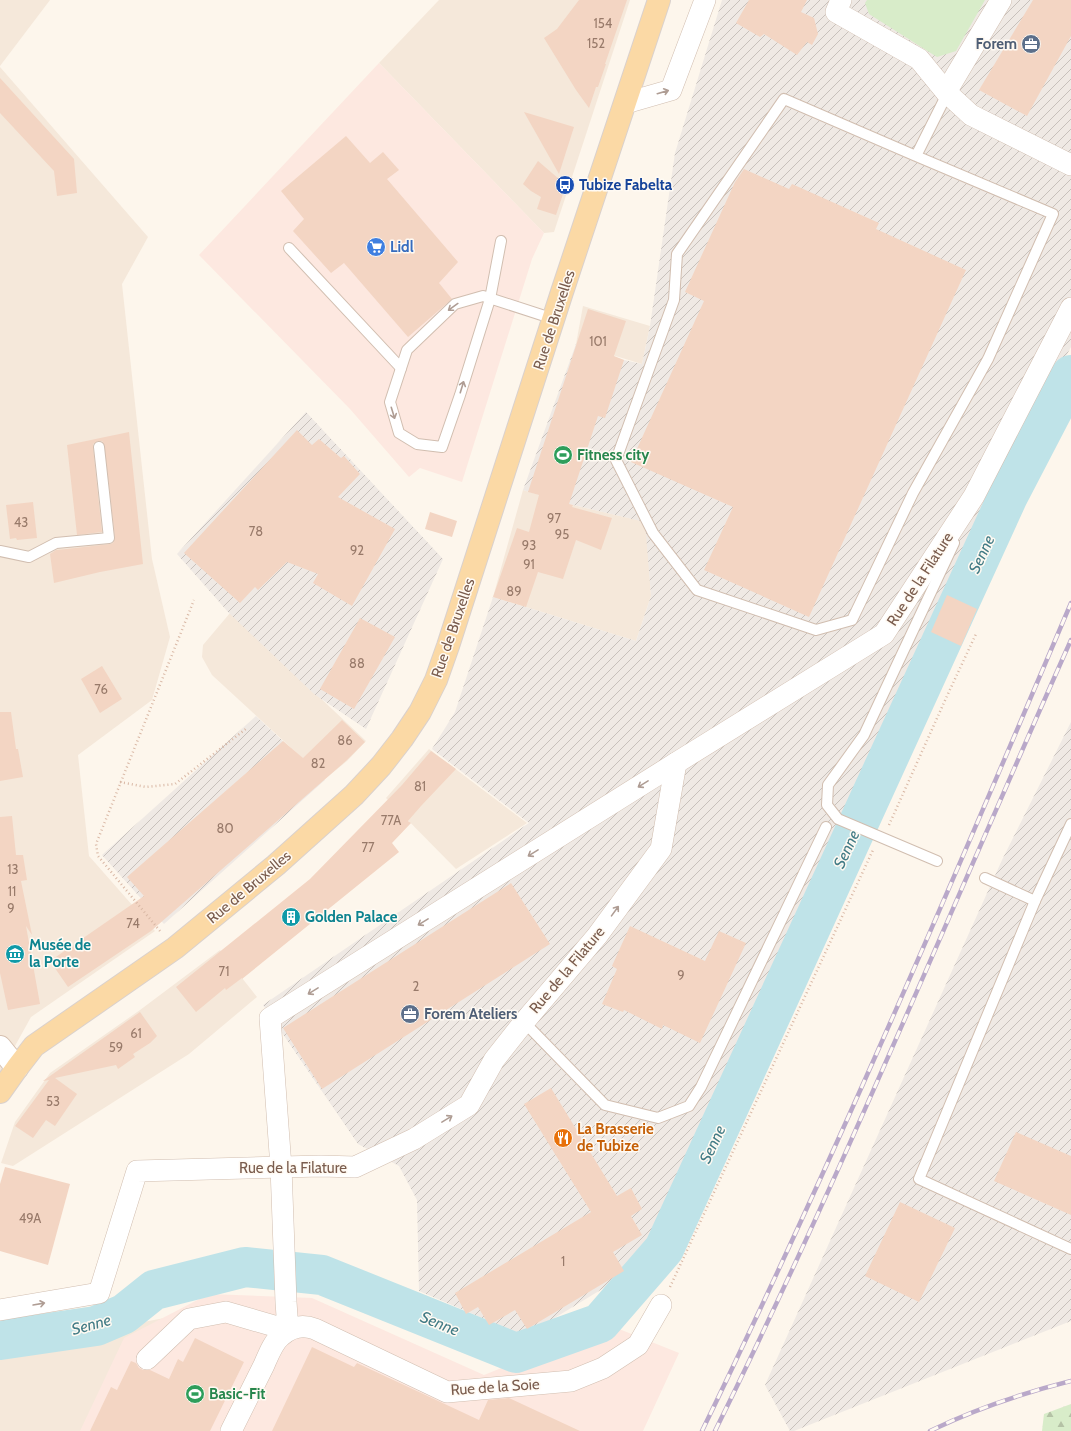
<svg xmlns="http://www.w3.org/2000/svg" width="1071" height="1431" font-family="Cabin,sans-serif">
  <defs>
    <pattern id="industrial-furrows" width="10" height="10" patternUnits="userSpaceOnUse"><rect width="10" height="10" fill="#efe9e4"/><path d="M-1 1l2-2M0 10L10 0M9 11l2-2" fill="none" stroke="#c7c0bb"/></pattern>
    <pattern id="forest-firs" width="22" height="20" patternUnits="userSpaceOnUse"><rect width="22" height="20" fill="#d8ecc9"/><path d="M5 1l3.5 6h-7zM16 11l3.5 6h-7z" fill="#b4c2a5"/></pattern>
  </defs>
  <rect width="100%" height="100%" fill="#fdf6ec"/>
  <g fill="#f5e8da">
    <polygon points="0,0 50,0 0,66"/>
    <polygon points="439,0 630,0 554,232 544,233 379,63"/>
    <polygon points="0,67 148,237 122,284 152,559 170,637 152,700 78,755 89,856 155,931 31,1017 0,1073"/>
    <polygon points="583,306 650,326 642,364 576,344"/>
    <polygon points="523,490 569,504 646,522 651,596 636,641 493,597"/>
    <polygon points="230,613 366,741 347,761 325,779 212,675 202,657 203,645"/>
    <polygon points="429,749 527,823 456,869 386,798"/>
    <polygon points="220,950 257,997 189,1054 13,1166 1,1163 15,1122 50,1073 140,1010"/>
    <polygon points="207,1310 217,1431 0,1431 0,1349"/>
  </g>
  <g fill="#fde8e0">
    <polygon points="379,63 544,233 532,259 462,482 420,468 409,477 350,409 199,255"/>
    <polygon points="209,1294 312,1298 484,1375 609,1325 679,1353 643,1431 80,1431 124,1338"/>
  </g>
  <g fill="url(#industrial-furrows)">
    <polygon points="722,0 1071,0 1071,347 984,509 635,1269 525,1336 419,1291 417,1200 399,1166 358,1144 263,1005 529,823 432,749 455,712 493,597 636,641 651,596 645,522 569,504 523,490 576,344 624,360 642,364 650,326 675,153"/>
    <polygon points="306,412 443,559 366,729 314,694 228,612 177,554"/>
    <polygon points="256,716 325,780 164,924 102,855"/>
    <polygon points="1071,722 1071,1321 794,1431 790,1431 765,1385 1002,860"/>
  </g>
  <polygon fill="#d8ecc9" points="867,0 985,0 956,51 937,57 869,14 865,3"/>
  <polygon fill="url(#forest-firs)" points="1071,1404 1071,1431 1042,1431 1044,1414"/>
  <g fill="none" stroke-linecap="round" stroke-linejoin="round">
    <polyline stroke="#bfe3e8" stroke-width="40" points="0,1340 96,1326 124,1314 154,1290 245,1267 322,1275 516,1353 600,1323 664,1249 1008,496 1071,375"/>
  </g>
  <g fill="#f3d5c3">
    <polygon points="579,0 627,0 605,64 606,64 598,87 596,87 589,108 576,90 544,38 557,29"/>
    <polygon points="749,0 807,0 801,12 814,18 818,34 812,45 807,42 797,55 764,34 760,37 736,23"/>
    <polygon points="1033,0 1071,0 1071,36 1027,116 979,90"/>
    <polygon points="0,78 74,159 77,193 57,196 54,171 0,113"/>
    <polygon points="524,112 574,127 559,174"/>
    <polygon points="346,136 370,163 383,152 399,170 387,179 458,262 439,283 452,299 408,337 344,263 331,273 293,231 304,219 281,191"/>
    <polygon points="538,161 566,185 556,215 537,209 541,197 531,191 523,184"/>
    <polygon points="744,169 789,189 792,184 879,223 876,229 966,270 809,617 704,570 733,507 631,462 704,301 685,292 735,182"/>
    <polygon points="588,309 626,321 614,356 624,360 605,418 598,416 569,504 573,505 572,507 612,518 601,550 576,540 563,579 538,572 526,607 493,597 517,528 529,532 539,495 528,492"/>
    <polygon points="297,430 312,445 319,439 341,458 344,456 360,474 338,497 395,529 352,606 313,583 318,574 287,562 258,590 255,587 240,603 184,553"/>
    <polygon points="129,432 143,564 100,572 54,583 50,554 56,550 66,549 110,544 113,543 115,538 104,444 102,441 98,441 93,444 93,447 102,532 77,535 67,445"/>
    <polygon points="33,502 37,538 17,540 16,538 10,539 6,505"/>
    <polygon points="430,512 457,521 452,537 425,529"/>
    <polygon points="947,595 977,609 961,646 931,632"/>
    <polygon points="360,618 395,637 354,709 320,689"/>
    <polygon points="102,666 122,699 100,713 81,679"/>
    <polygon points="0,712 11,712 16,749 18,749 23,777 0,781"/>
    <polygon points="342,720 365,742 347,760 151,931 68,987 50,961 144,896 127,877 283,741 303,758"/>
    <polygon points="431,751 456,769 421,806 408,821 411,823 392,843 399,852 242,979 242,978 226,990 225,988 196,1012 176,987 310,879 402,785"/>
    <polygon points="12,816 16,855 23,855 27,880 21,881 32,935 26,926 40,1004 8,1010 0,973 0,817"/>
    <polygon points="511,883 550,944 322,1089 283,1028"/>
    <polygon points="630,926 705,961 719,931 746,943 700,1043 663,1025 662,1029 624,1010 623,1012 602,1004 617,969 612,966"/>
    <polygon points="140,1012 157,1036 150,1043 133,1054 135,1057 118,1069 116,1065 55,1078 77,1094 55,1126 46,1120 33,1138 15,1126 49,1080 43,1081"/>
    <polygon points="551,1088 617,1196 631,1188 642,1209 631,1216 642,1235 613,1252 624,1271 527,1329 515,1310 489,1325 478,1307 466,1314 455,1293 591,1212 524,1104"/>
    <polygon points="1016,1132 1071,1156 1071,1215 994,1181"/>
    <polygon points="5,1167 70,1184 48,1265 0,1251 0,1184"/>
    <polygon points="900,1202 955,1228 919,1302 865,1276"/>
    <polygon points="195,1338 244,1362 210,1431 90,1431 111,1387 117,1390 131,1361 136,1363 139,1368 143,1370 150,1370 169,1379 178,1359 183,1362"/>
    <polygon points="312,1347 354,1367 357,1363 479,1420 488,1400 509,1398 580,1431 272,1431"/>
  </g>
  <g fill="none" stroke-linecap="round" stroke-linejoin="round">
    <g stroke="#d1beb0" stroke-width="12">
      <g id="lane">
        <polyline points="916,156 784,99 677,254 674,300 616,460 653,533 697,590 816,630 852,620 913,493 988,359 1053,214 916,156 947,94"/>
        <polyline points="501,241 490,299 460,395 442,447 417,444 399,433 390,402 407,350 455,304 483,296 554,319"/>
        <polyline points="289,248 401,368"/>
        <polyline points="0,551 29,557 56,543 109,538 99,447"/>
        <polyline points="1071,824 1035,901 919,1179 1071,1249"/>
        <polyline points="937,861 838,819 827,805 828,785 864,735 954,543"/>
        <polyline points="985,878 1035,901"/>
        <polyline points="524,1022 605,1105 658,1118 689,1106 701,1087 826,827"/>
      </g>
    </g>
    <g stroke="#d1beb0" stroke-width="22">
      <g id="street">
        <polyline points="841,0 836,12 919,59 946,92 971,115 1071,165"/>
        <polyline points="946,92 1001,0"/>
        <polyline points="626,103 671,90 705,0"/>
        <polyline points="0,1310 99,1293 137,1171 321,1166 355,1167 414,1139 469,1105 494,1060 524,1022 597,936 661,849 676,763"/>
        <polyline points="147,1359 189,1319 226,1312 288,1330 286,1302 281,1167 270,1018 676,763 884,634 974,496 1071,308"/>
        <path d="M231 1431C242 1409 253 1387 264 1365 268 1356 273 1342 281 1336 291 1327 302 1324 315 1329L447 1392 571 1381 603 1368 638 1345 661 1305"/>
      </g>
    </g>
    <g stroke="#d6c0b0" stroke-width="24">
      <polyline id="secondary" points="0,1047 17,1068"/>
    </g>
    <g stroke="#dad1cd" stroke-width="24">
      <polyline id="primary" points="0,1092 17,1068 34,1046 175,948 276,865 354,795 381,766 402,739 420,712 436,680 448,646 562,292 659,0"/>
    </g>
    <g stroke="#d9b8a5" stroke-width="2.5" stroke-dasharray="1 3" stroke-linecap="butt">
      <polyline points="120,782 146,787 175,784 247,728"/>
      <polyline points="889,825 947,696 976,634"/>
      <polyline points="160,931 98,856 96,844 194,600"/>
      <polyline points="670,1287 873,850"/>
    </g>
    <use href="#lane" stroke="#fff" stroke-width="10"/>
    <use href="#street" stroke="#fff" stroke-width="21"/>
    <use href="#secondary" stroke="#fff" stroke-width="22"/>
    <use href="#primary" stroke="#fbd9a5" stroke-width="22"/>
    <g stroke="#b9a8c9" stroke-width="4.5">
      <g id="rail">
        <path d="M702 1431C834 1159 953 881 1071 603"/>
        <path d="M715 1431C843 1172 953 904 1071 640"/>
        <path d="M930 1431C975 1409 1023 1393 1071 1381"/>
      </g>
    </g>
    <use href="#rail" stroke="#fffaf3" stroke-width="3" stroke-dasharray="9" stroke-linecap="butt"/>
  </g>
  <defs><path id="oneway-shaft" d="M-6 0H5M1.5-3L5.5 0L1.5 3" fill="none" stroke-width="1.6" stroke-linecap="round" stroke-linejoin="round"/></defs>
  <g stroke="#af9d94">
    <use href="#oneway-shaft" transform="translate(663 92) rotate(-16)"/>
    <use href="#oneway-shaft" transform="translate(453 307) rotate(144)"/>
    <use href="#oneway-shaft" transform="translate(462 387) rotate(-73)"/>
    <use href="#oneway-shaft" transform="translate(393 413) rotate(73)"/>
    <use href="#oneway-shaft" transform="translate(643 784) rotate(148)"/>
    <use href="#oneway-shaft" transform="translate(533 853) rotate(148)"/>
    <use href="#oneway-shaft" transform="translate(615 911) rotate(-54)"/>
    <use href="#oneway-shaft" transform="translate(423 922) rotate(148)"/>
    <use href="#oneway-shaft" transform="translate(313 991) rotate(148)"/>
    <use href="#oneway-shaft" transform="translate(447 1119) rotate(-31)"/>
    <use href="#oneway-shaft" transform="translate(39 1304) rotate(-10)"/>
  </g>
  <defs>
    <g id="office-disc" transform="scale(1)"><circle r="9.5" fill="#5c6f8a" stroke="#fffaf3"/><path d="M-6-3h4V-5.5h4V-3h4V5H-6ZM-1-4.5V-3h2v-1.5ZM-6 0V1H6V0Z" fill="#fff"/></g>
    <g id="bus-disc" transform="scale(1)"><circle r="9.5" fill="#1a4fb4" stroke="#fffaf3"/><path d="M-5-6H5V4H4V6H2V4H-2V6H-4V4H-5ZM-3.5-4V0h7V-4ZM-3.5 1.2v1.5H-2V1.2ZM2 1.2v1.5H3.5V1.2Z" fill="#fff"/></g>
    <g id="supermarket-disc" transform="scale(1)"><circle r="9.5" fill="#3f7fe0" stroke="#fffaf3"/><path d="M-6-5.5h2.5l.6 2H6L4.5 2H-2.5L-4.4-4H-6ZM-1.5 3.2a1.3 1.3 0 1 0 .1 0ZM3 3.2a1.3 1.3 0 1 0 .1 0Z" fill="#fff"/></g>
    <g id="stadium-disc" transform="scale(1)"><circle r="9.5" fill="#2e9e5b" stroke="#fffaf3"/><path d="M0-5a6.5 5 0 1 0 0 10a6.5 5 0 1 0 0-10ZM-3.5-1.8h7v3.6h-7Z" fill="#fff"/></g>
    <g id="building-disc" transform="scale(1)"><circle r="9.5" fill="#0f9aa8" stroke="#fffaf3"/><path d="M-4-6H4V6H1V3H-1V6H-4ZM-2.5-4.3h1.7v1.8h-1.7ZM.8-4.3h1.7v1.8H.8ZM-2.5-1h1.7V.8h-1.7ZM.8-1h1.7V.8H.8Z" fill="#fff"/></g>
    <g id="museum-disc" transform="scale(1)"><circle r="9.5" fill="#0f9aa8" stroke="#fffaf3"/><path d="M0-6L6-3V-2H-6V-3ZM-5-1h2V3h-2ZM-1-1h2V3h-2ZM3-1h2V3H3ZM-6 4H6V6H-6Z" fill="#fff"/></g>
    <g id="restaurant-disc" transform="scale(1)"><circle r="9.5" fill="#e8710a" stroke="#fffaf3"/><path d="M-5-6h1v4h1v-4h1v4h1v-4h1v5L-1.5 .5V6h-2V.5L-5-1ZM5-6V6H3V1.5H1.5Q1.5-4 5-6Z" fill="#fff"/></g>
  </defs>
  <g fill-rule="evenodd">
    <use href="#office-disc" x="1031" y="44"/>
    <use href="#bus-disc" x="565" y="185"/>
    <use href="#supermarket-disc" x="376" y="247"/>
    <use href="#stadium-disc" x="563" y="455"/>
    <use href="#building-disc" x="291" y="917"/>
    <use href="#museum-disc" x="15" y="954"/>
    <use href="#office-disc" x="410" y="1014"/>
    <use href="#restaurant-disc" x="563" y="1138"/>
    <use href="#stadium-disc" x="195" y="1394"/>
  </g>
  <g text-anchor="middle" stroke-width="3" stroke-linejoin="round" paint-order="stroke">
    <g font-size="13" fill="#987a6a">
      <text x="603" y="28">154</text>
      <text x="596" y="48">152</text>
      <text x="598" y="346">101</text>
      <text x="554" y="523">97</text>
      <text x="21" y="527">43</text>
      <text x="256" y="536">78</text>
      <text x="562" y="539">95</text>
      <text x="529" y="550">93</text>
      <text x="357" y="555">92</text>
      <text x="529" y="569">91</text>
      <text x="514" y="596">89</text>
      <text x="357" y="668">88</text>
      <text x="101" y="694">76</text>
      <text x="345" y="745">86</text>
      <text x="318" y="768">82</text>
      <text x="420" y="791">81</text>
      <text x="391" y="825">77A</text>
      <text x="225" y="833">80</text>
      <text x="368" y="852">77</text>
      <text x="13" y="874">13</text>
      <text x="12" y="896">11</text>
      <text x="11" y="913">9</text>
      <text x="133" y="928">74</text>
      <text x="224" y="976">71</text>
      <text x="681" y="980">9</text>
      <text x="416" y="991">2</text>
      <text x="136" y="1038">61</text>
      <text x="116" y="1052">59</text>
      <text x="53" y="1106">53</text>
      <text x="30" y="1223">49A</text>
      <text x="563" y="1266">1</text>
    </g>
    <g font-size="15" font-weight="bold" fill="#4e5e75" stroke="#fffaf3" text-anchor="end">
      <text x="1017" y="49">Forem</text>
      <text x="424" y="1019" text-anchor="start">Forem Ateliers</text>
    </g>
    <g font-size="15" font-weight="bold" fill="#164399" stroke="#fffaf3" text-anchor="start">
      <text x="579" y="190">Tubize Fabelta</text>
    </g>
    <g font-size="15" font-weight="bold" fill="#366cbe" stroke="#fffaf3" text-anchor="start">
      <text x="390" y="252">Lidl</text>
    </g>
    <g font-size="15" fill="#7a5c4d" stroke="#fffaf3">
      <text transform="translate(554 320) rotate(-72)" y="5">Rue de Bruxelles</text>
      <text transform="translate(920 579) rotate(-57)" y="5">Rue de la Filature</text>
      <text transform="translate(453 628) rotate(-71)" y="5">Rue de Bruxelles</text>
      <text transform="translate(249 887) rotate(-40)" y="5">Rue de Bruxelles</text>
      <text transform="translate(567 970) rotate(-50)" y="5">Rue de la Filature</text>
      <text x="293" y="1173">Rue de la Filature</text>
      <text transform="translate(495 1387) rotate(-4)" y="5">Rue de la Soie</text>
    </g>
    <g font-size="15" font-weight="bold" fill="#27864d" stroke="#fffaf3" text-anchor="start">
      <text x="577" y="460">Fitness city</text>
      <text x="209" y="1399">Basic-Fit</text>
    </g>
    <g font-size="15" font-weight="bold" fill="#0d838f" stroke="#fffaf3" text-anchor="start">
      <text x="305" y="922">Golden Palace</text>
      <text x="29" y="950">Musée de<tspan x="29" dy="17">la Porte</tspan></text>
    </g>
    <g font-size="15" font-weight="bold" fill="#c56008" stroke="#fffaf3" text-anchor="start">
      <text x="577" y="1134">La Brasserie<tspan x="577" dy="17">de Tubize</tspan></text>
    </g>
    <g font-size="16" font-style="italic" fill="#437c86" stroke="#fffaf3">
      <text transform="translate(981 554) rotate(-65)" y="6">Senne</text>
      <text transform="translate(846 849) rotate(-65)" y="6">Senne</text>
      <text transform="translate(712 1144) rotate(-65)" y="6">Senne</text>
      <text transform="translate(440 1323) rotate(22)" y="6">Senne</text>
      <text transform="translate(91 1324) rotate(-15)" y="6">Senne</text>
    </g>
  </g>
</svg>
